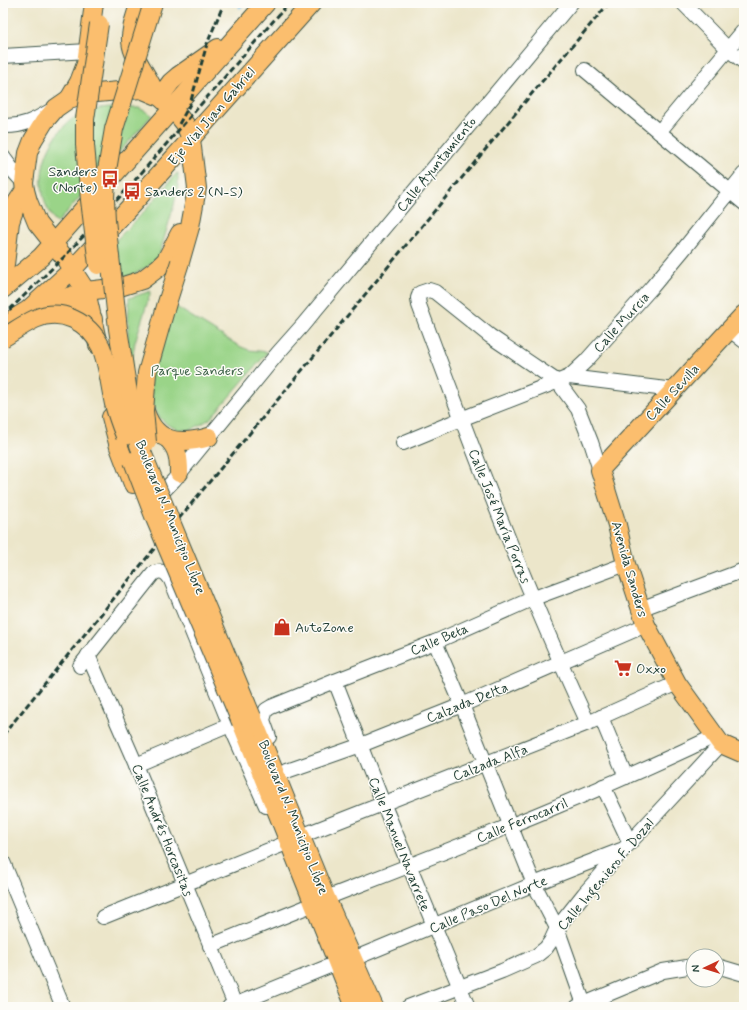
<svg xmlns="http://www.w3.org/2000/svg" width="747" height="1010" font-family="Mynerve,sans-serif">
  <rect width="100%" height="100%" fill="#fdfcf7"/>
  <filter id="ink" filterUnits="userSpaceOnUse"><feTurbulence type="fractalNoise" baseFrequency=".025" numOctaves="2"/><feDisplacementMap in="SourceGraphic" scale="8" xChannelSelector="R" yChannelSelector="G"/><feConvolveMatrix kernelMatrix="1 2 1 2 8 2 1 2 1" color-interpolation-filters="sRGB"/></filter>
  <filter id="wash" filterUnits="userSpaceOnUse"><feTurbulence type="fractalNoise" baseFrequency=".012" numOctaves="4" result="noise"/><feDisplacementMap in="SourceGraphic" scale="16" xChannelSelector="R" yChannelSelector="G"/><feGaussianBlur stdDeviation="0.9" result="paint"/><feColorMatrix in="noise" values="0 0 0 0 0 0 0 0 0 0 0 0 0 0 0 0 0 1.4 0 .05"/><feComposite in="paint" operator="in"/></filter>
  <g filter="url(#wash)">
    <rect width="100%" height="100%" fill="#ece6ca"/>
    <g fill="#9ad488" stroke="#5c885e">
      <path d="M139 108 152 115 57 223C54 219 50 215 48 210 37 185 41 157 57 135 63 127 70 119 79 115 97 106 119 108 139 108Z"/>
      <polygon points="177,173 178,173 178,186 174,205 159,256 147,267 133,275 119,279 113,243 143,213"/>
      <polygon points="151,291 135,342 131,368 127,368 129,298"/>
      <polygon points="173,305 239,346 249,350 268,352 210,419 191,430 179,430 168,425 161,419 152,405 150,376"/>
    </g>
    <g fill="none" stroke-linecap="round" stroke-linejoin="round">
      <polyline stroke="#71beeb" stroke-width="3" points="240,7 243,3"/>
    </g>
  </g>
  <g filter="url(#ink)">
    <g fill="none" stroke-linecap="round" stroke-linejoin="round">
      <g stroke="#3e564a" stroke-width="16">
        <g id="minor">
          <polyline points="683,3 728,49 744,62"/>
          <polyline points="3,56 88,51"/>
          <polyline points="585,70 744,203"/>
          <path d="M3 126C22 127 35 120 50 111"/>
          <polyline points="659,132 744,30"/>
          <polyline points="3,157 14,172 24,183"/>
          <polyline points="730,330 744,341"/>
          <polyline points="569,377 674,390"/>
          <polyline points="403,443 461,419 569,377 586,361 652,287 683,250 744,174"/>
          <polyline points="153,502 174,480 278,353 302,326 571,3"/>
          <polyline points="640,609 744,570"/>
          <polyline points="435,642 462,705 534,884 557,928 585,1007"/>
          <polyline points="88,655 136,765 236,1007"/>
          <path d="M80 666 153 574C161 569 166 572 171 580L230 725 266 806"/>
          <polyline points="335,681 383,803 468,1007"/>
          <polyline points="601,717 626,777"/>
          <path d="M588 723C525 587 471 446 419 305L418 298 420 293 429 290 435 292 490 336 558 382 578 409 591 442 600 470"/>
          <polyline points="269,737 263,720 266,710 271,707 335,681 435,642 534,598 626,564"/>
          <polyline points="136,765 230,725"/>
          <polyline points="284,772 361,745 462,705 646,625"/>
          <polyline points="603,786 630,843"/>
          <polyline points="301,836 588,723 677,683"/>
          <polyline points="3,862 63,1007"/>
          <path d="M326 898C457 847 588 797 715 736"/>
          <polyline points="103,917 289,842"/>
          <polyline points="210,946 314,904"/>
          <polyline points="353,959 534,884 621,850"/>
          <polyline points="717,966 744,974"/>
          <polyline points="229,1007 337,963"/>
          <polyline points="408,1007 502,971 536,956 546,948 551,941 557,928 584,894 624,849 721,744"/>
          <polyline points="577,1007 663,971 693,966"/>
        </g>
      </g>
      <g stroke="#3e564a" stroke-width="20">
        <g id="major">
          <path d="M140 3C136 13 132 25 131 36 130 52 140 64 147 77 150 82 153 88 155 94"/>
          <polyline points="160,97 171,82 178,76 218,48"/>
          <polyline points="69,99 79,82 86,64 94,3"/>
          <polyline points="3,282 10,222 17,202 25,190"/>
          <polyline points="3,289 41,257 266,3"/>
          <polyline points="54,302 70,307 93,319"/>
          <polyline points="34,308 86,291 120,287 142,280 158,268 166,260 180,233"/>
          <polyline points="744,314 600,470 617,525 626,564 646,625 677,683 721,744 744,754"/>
          <polyline points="3,325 28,310 72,270 138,198 312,3"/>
          <polyline points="98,345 86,291 64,257 37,223 28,201 25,190 24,183 28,153 33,140 44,122 56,108 69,99 86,94 141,89 160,97 173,109 185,124 191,139 197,188 190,227 180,262"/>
          <path d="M144 407C153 442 177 446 209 437"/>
          <polyline points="111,417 119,447 133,484"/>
          <path d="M167 438C178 448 179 459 179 473"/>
          <polyline points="252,717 326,898 374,1007"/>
          <polyline points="241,722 355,1007"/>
        </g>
      </g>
      <use href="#minor" stroke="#fff" stroke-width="14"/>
      <use href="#major" stroke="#fbbe6e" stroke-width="18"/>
      <g stroke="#1f3d34" stroke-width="3" stroke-dasharray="6 3" stroke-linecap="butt">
        <polyline points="179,124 190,104 207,44 224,3"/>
        <polyline points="3,316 64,257 129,187 289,3"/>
        <polyline points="3,735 162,539 539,85 609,3"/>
      </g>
      <g stroke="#3e564a" stroke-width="20" stroke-linecap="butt">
        <g id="major-bridge">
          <polyline points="153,3 114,129 106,176 105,200 106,220 118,329 132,418 139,445 252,717"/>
          <polyline points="98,265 90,200 85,145 85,119 99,24"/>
          <path d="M3 338C13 332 24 324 35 319 61 307 89 322 101 347 108 364 110 386 114 404 117 415 121 426 125 436"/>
          <polyline points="147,442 144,411 147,373 167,303 180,262"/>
          <polyline points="133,461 154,516 241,722"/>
        </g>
      </g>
      <use href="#major-bridge" stroke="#fbbe6e" stroke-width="18"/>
    </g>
  </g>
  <defs>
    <g id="bus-bare" transform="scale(1.38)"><path d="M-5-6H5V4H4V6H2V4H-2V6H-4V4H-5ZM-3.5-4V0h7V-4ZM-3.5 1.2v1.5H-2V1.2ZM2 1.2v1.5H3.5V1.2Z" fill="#c8321e" stroke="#fdfcf7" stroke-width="2.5" paint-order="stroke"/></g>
    <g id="shop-bare" transform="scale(1.38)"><path d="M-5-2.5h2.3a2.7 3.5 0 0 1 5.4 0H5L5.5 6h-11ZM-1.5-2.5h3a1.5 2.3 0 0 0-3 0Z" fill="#c8321e" stroke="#fdfcf7" stroke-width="2.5" paint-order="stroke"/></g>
    <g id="supermarket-bare" transform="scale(1.38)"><path d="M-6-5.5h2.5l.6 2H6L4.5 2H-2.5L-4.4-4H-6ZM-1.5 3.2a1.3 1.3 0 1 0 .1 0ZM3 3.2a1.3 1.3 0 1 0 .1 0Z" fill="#c8321e" stroke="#fdfcf7" stroke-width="2.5" paint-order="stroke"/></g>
  </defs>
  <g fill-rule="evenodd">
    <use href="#bus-bare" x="110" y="179"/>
    <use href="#bus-bare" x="132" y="191"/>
    <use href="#shop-bare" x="282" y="627"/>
    <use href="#supermarket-bare" x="623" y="668"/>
  </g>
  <g text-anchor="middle" stroke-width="3" stroke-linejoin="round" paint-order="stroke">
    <g font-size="14" fill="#1f3d34" stroke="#fdfcf7">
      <text transform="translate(211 116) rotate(-49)" y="5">Eje Vial Juan Gabriel</text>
      <text transform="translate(436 164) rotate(-51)" y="5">Calle Ayuntamiento</text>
      <text transform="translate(621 322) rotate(-48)" y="5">Calle Murcia</text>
      <text transform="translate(672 392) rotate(-47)" y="5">Calle Sevilla</text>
      <text transform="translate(500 516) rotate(68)" y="5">Calle José María Porras</text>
      <text transform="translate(171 517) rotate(68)" y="5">Boulevard N. Municipio Libre</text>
      <text transform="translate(630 569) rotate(74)" y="5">Avenida Sanders</text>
      <text transform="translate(439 639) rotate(-23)" y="5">Calle Beta</text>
      <text transform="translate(467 702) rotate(-22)" y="5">Calzada Delta</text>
      <text transform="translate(490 762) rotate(-21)" y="5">Calzada Alfa</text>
      <text transform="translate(294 817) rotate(68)" y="5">Boulevard N. Municipio Libre</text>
      <text transform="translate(522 820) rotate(-22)" y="5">Calle Ferrocarril</text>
      <text transform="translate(163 830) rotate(68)" y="5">Calle Andrés Horcasitas</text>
      <text transform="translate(400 844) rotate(68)" y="5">Calle Manuel Navarrete</text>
      <text transform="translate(605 874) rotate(-50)" y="5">Calle Ingeniero F. Dozal</text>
      <text transform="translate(488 904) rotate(-23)" y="5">Calle Paso Del Norte</text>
    </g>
    <g font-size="14" fill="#1f3d34" stroke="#fdfcf7" text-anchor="start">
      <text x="97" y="176" text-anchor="end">Sanders<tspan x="97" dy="16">(Norte)</tspan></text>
      <text x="145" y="196">Sanders 2 (N-S)</text>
      <text x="295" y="632">AutoZone</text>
      <text x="636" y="673">Oxxo</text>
    </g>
    <g font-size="14" fill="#3e6349" stroke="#fdfcf7">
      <text x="197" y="375">Parque Sanders</text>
    </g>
  </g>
  <rect width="747" height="1010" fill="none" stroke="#fdfcf7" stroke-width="16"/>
  <g transform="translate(705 968) rotate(266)"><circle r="19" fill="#fdfcf7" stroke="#a4b0a9"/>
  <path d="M0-3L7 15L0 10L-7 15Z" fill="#c8321e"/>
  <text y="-6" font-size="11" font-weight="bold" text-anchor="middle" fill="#1f3d34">N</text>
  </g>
</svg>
